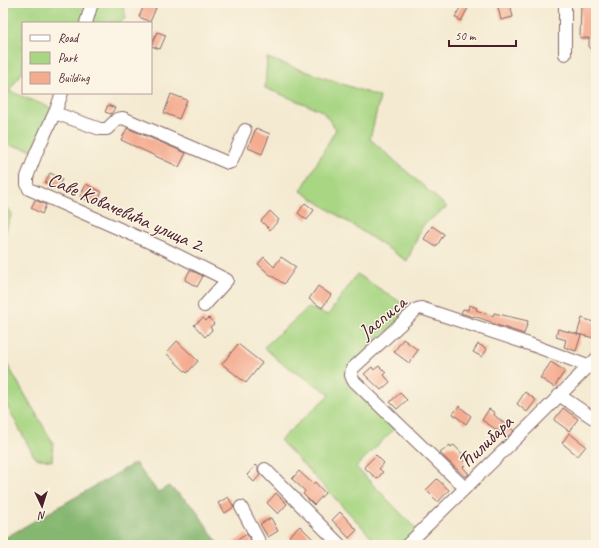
<svg xmlns="http://www.w3.org/2000/svg" width="599" height="548" font-family="Caveat,sans-serif">
  <rect width="100%" height="100%" fill="#fcf5e5"/>
  <filter id="ink" filterUnits="userSpaceOnUse"><feTurbulence type="fractalNoise" baseFrequency=".025" numOctaves="2"/><feDisplacementMap in="SourceGraphic" scale="8" xChannelSelector="R" yChannelSelector="G"/><feConvolveMatrix kernelMatrix="1 2 1 2 8 2 1 2 1" color-interpolation-filters="sRGB"/></filter>
  <filter id="wash" filterUnits="userSpaceOnUse"><feTurbulence type="fractalNoise" baseFrequency=".012" numOctaves="4" result="noise"/><feDisplacementMap in="SourceGraphic" scale="16" xChannelSelector="R" yChannelSelector="G"/><feGaussianBlur stdDeviation="0.9" result="paint"/><feColorMatrix in="noise" values="0 0 0 0 0 0 0 0 0 0 0 0 0 0 0 0 0 1.4 0 .05"/><feComposite in="paint" operator="in"/></filter>
  <g filter="url(#wash)">
    <rect width="100%" height="100%" fill="#f4ead1"/>
    <g fill="#a8d683" stroke="#797a57">
      <polygon points="3,3 122,3 126,18 119,23 23,23 23,71 9,91 56,110 37,151 3,144"/>
      <polygon points="267,58 380,97 370,139 447,207 423,225 407,261 301,191 336,129 322,111 265,88"/>
      <polygon points="3,204 12,213 3,239"/>
      <path d="M357 274 411 309 346 370C344 375 344 378 347 382L395 428 356 467 418 531 403 545H379L280 440 330 394 279 361 264 347 308 308 328 315Z"/>
      <polygon points="3,357 53,443 52,461 35,458 5,402 3,405"/>
    </g>
    <polygon fill="#86b771" stroke="#686b4e" points="135,463 158,492 169,486 194,507 219,545 3,545 3,539"/>
    <g id="blocks">
      <g fill="#f4ac90">
        <polygon points="145,3 156,8 150,22 139,17"/>
        <polygon points="497,3 510,3 513,17 501,20"/>
        <polygon points="581,3 596,3 596,48 589,48 589,38 580,38"/>
        <polygon points="462,4 468,8 461,21 455,17"/>
        <polygon points="157,32 166,35 160,49 151,46"/>
        <polygon points="171,94 187,100 179,119 164,113"/>
        <polygon points="108,105 115,108 111,114 105,112"/>
        <polygon points="127,128 186,153 179,167 121,140"/>
        <polygon points="256,128 270,134 262,154 248,148"/>
        <polygon points="50,173 62,179 58,188 45,183"/>
        <polygon points="86,184 102,192 96,204 80,197"/>
        <polygon points="35,200 46,205 42,214 31,208"/>
        <polygon points="305,203 314,210 307,220 298,213"/>
        <polygon points="270,211 279,220 270,230 261,221"/>
        <polygon points="432,226 444,234 436,247 424,239"/>
        <polygon points="264,257 274,267 281,257 296,267 284,284 269,274 258,264"/>
        <polygon points="190,270 203,276 197,287 185,280"/>
        <polygon points="318,286 331,295 322,308 309,299"/>
        <polygon points="469,305 477,308 476,310 493,316 494,313 528,321 524,334 491,323 491,322 474,316 473,317 461,313 463,309 468,310"/>
        <polygon points="203,318 206,321 209,318 214,324 210,327 212,330 205,337 194,325"/>
        <polygon points="582,318 596,323 596,331 594,338 577,334"/>
        <polygon points="558,329 581,335 576,351 564,347 566,340 556,337"/>
        <polygon points="403,339 418,350 409,363 394,352"/>
        <polygon points="177,341 198,361 187,373 166,353"/>
        <polygon points="238,344 262,363 246,383 222,364"/>
        <polygon points="478,344 487,349 482,357 473,352"/>
        <polygon points="551,362 565,371 554,387 540,378"/>
        <polygon points="379,366 386,373 384,375 390,382 381,390 364,374 372,367 374,370"/>
        <polygon points="525,392 536,400 527,412 517,404"/>
        <polygon points="400,393 407,400 397,409 390,402"/>
        <polygon points="459,406 471,416 466,424 453,414"/>
        <polygon points="563,408 578,419 569,431 554,420"/>
        <polygon points="489,409 495,413 494,415 514,431 507,437 482,420"/>
        <polygon points="569,433 586,446 578,456 562,443"/>
        <polygon points="450,445 451,447 454,445 465,457 462,459 464,461 463,462 465,465 463,467 469,474 465,477 440,453"/>
        <polygon points="376,455 384,463 379,469 383,472 377,479 364,467"/>
        <polygon points="256,465 258,467 258,471 260,475 254,482 247,475"/>
        <polygon points="299,471 313,484 315,482 325,493 314,505 303,494 305,491 292,479"/>
        <polygon points="437,479 449,490 438,502 426,490"/>
        <polygon points="276,493 287,504 278,514 267,503"/>
        <polygon points="228,497 234,507 225,513 218,503"/>
        <polygon points="340,512 357,530 349,538 332,520"/>
        <polygon points="271,518 278,531 268,537 260,524"/>
        <polygon points="300,526 319,545 298,545 289,536"/>
        <polygon points="247,534 253,545 229,545"/>
      </g>
    </g>
  </g>
  <g filter="url(#ink)">
    <use href="#blocks" fill-opacity="0" stroke="#866665" stroke-width="1"/>
    <g fill="none" stroke-linecap="round" stroke-linejoin="round">
      <g stroke="#866665" stroke-width="14">
        <g id="minor">
          <polyline points="86,23 92,3"/>
          <polyline points="565,54 565,3"/>
          <polyline points="62,93 56,110 37,151 27,177 27,184 29,189 165,249 227,280 204,306"/>
          <polyline points="55,113 100,129 107,129 117,119 123,118 228,163 231,162 245,130"/>
          <polyline points="559,395 596,420"/>
          <polyline points="265,469 340,545"/>
          <polyline points="465,488 353,380 351,375 352,369 417,309 421,308 532,345 588,366"/>
          <polyline points="241,507 261,545"/>
          <polyline points="407,545 532,423 596,359"/>
        </g>
      </g>
      <use href="#minor" stroke="#fff" stroke-width="12"/>
    </g>
  </g>
  <g text-anchor="middle" stroke-width="3" stroke-linejoin="round" paint-order="stroke">
    <g font-size="20" fill="#4a1f2b" stroke="#fcf5e5">
      <text transform="translate(127 212) rotate(24)" y="7">Саве Ковачевића улица 2.</text>
      <text transform="translate(382 317) rotate(-40)" y="7">Јасписа</text>
      <text transform="translate(485 442) rotate(-44)" y="7">Ћилибара</text>
    </g>
  </g>
  <rect width="599" height="548" fill="none" stroke="#fcf5e5" stroke-width="16"/>
  <rect x="22" y="22" width="130" height="72" fill="#fcf5e5" stroke="#b59f9b"/>
  <rect x="30" y="35" width="20" height="6" fill="#ffffff" stroke="#b59f9b"/>
  <text x="58" y="42" font-size="12" fill="#4a1f2b">Road</text>
  <rect x="30" y="52" width="20" height="12" fill="#a8d683" stroke="#b59f9b"/>
  <text x="58" y="62" font-size="12" fill="#4a1f2b">Park</text>
  <rect x="30" y="72" width="20" height="12" fill="#f4ac90" stroke="#b59f9b"/>
  <text x="58" y="82" font-size="12" fill="#4a1f2b">Building</text>
  <g transform="translate(42 506) rotate(176)" stroke="#fcf5e5" stroke-width="3" paint-order="stroke">
  <path d="M0-3L7 15L0 10L-7 15Z" fill="#4a1f2b"/>
  <text y="-6" font-size="11" font-weight="bold" text-anchor="middle" fill="#4a1f2b">N</text>
  </g>
  <path d="M449 40v6h67v-6" fill="none" stroke="#4a1f2b" stroke-width="2"/>
  <text x="455" y="40" font-size="12" fill="#4a1f2b" stroke="#fcf5e5" stroke-width="3" paint-order="stroke">50 m</text>
</svg>
